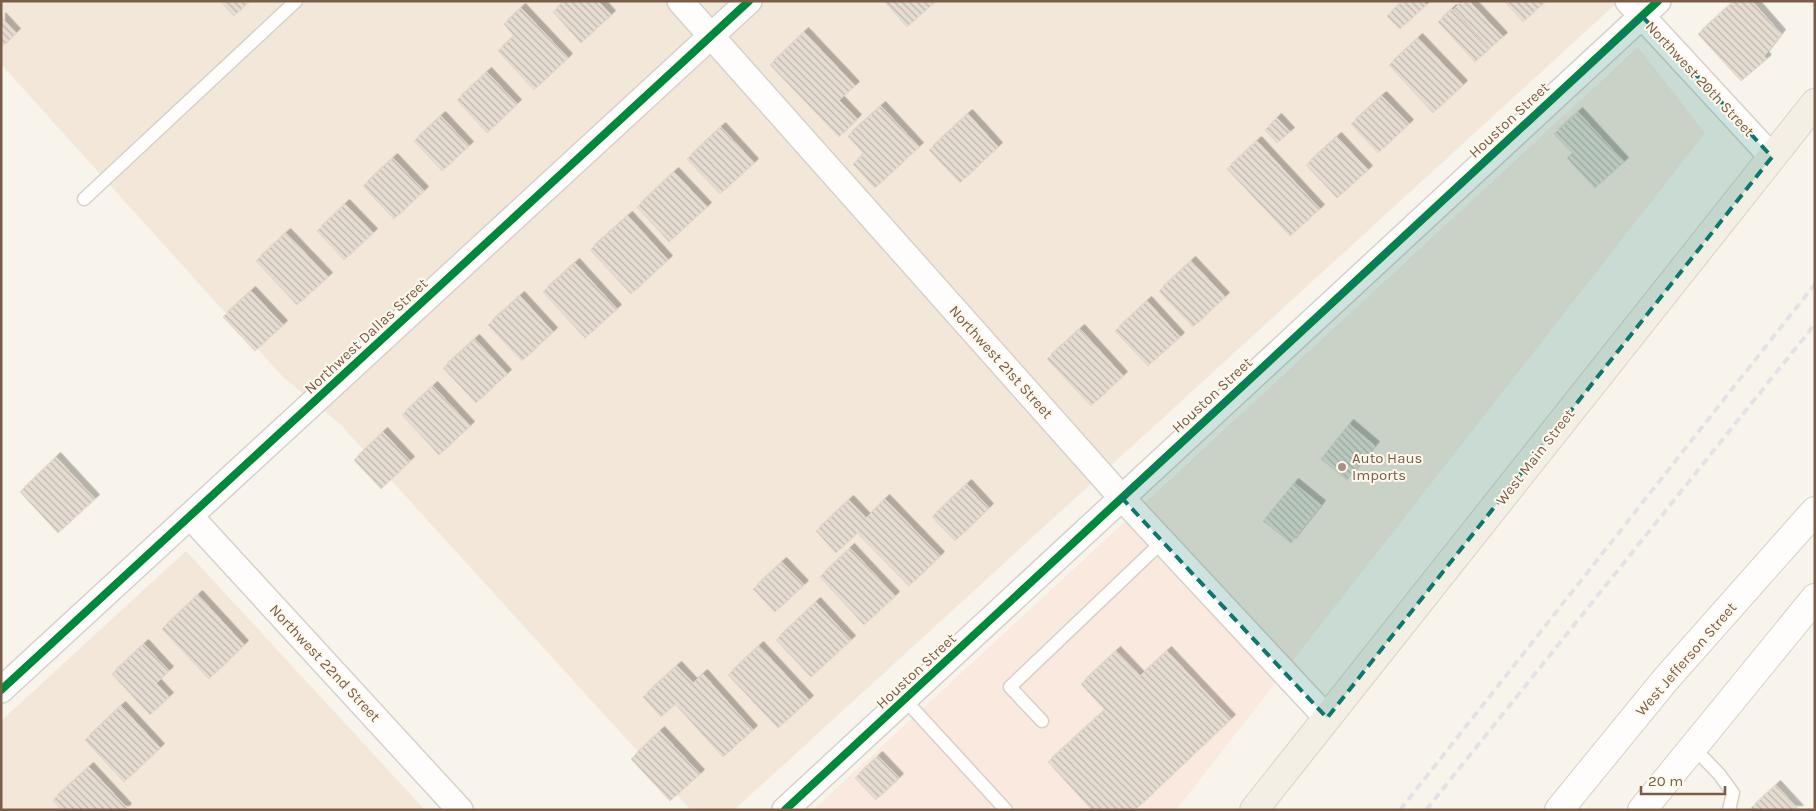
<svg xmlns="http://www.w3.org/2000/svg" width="1816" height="811" font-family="Karla,sans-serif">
  <defs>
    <pattern id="building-back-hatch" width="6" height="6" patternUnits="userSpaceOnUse" patternTransform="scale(1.25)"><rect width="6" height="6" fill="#e5dcd2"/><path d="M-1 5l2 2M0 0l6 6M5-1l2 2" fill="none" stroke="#beb6ac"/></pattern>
    <filter id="shadow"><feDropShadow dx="4.5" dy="-4.5" stdDeviation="0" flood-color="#0004"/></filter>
  </defs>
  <rect width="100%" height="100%" fill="#f8f4eb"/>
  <g fill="#f2e7d8">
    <polygon points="1,1 1619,1 734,810 691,810 341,425 284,378 1,64"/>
    <polygon points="186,551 425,810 1,810 1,721"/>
  </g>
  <polygon fill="#f9e9de" points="1638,47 1705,133 1176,810 813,810"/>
  <g fill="url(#building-back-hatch)" stroke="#e1d7cd" filter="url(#shadow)">
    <polygon points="220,1 250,1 234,16"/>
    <polygon points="564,1 598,1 611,15 581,43 553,12"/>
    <polygon points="884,1 936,1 907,27"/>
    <polygon points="1403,1 1423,1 1426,5 1400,29 1387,16"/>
    <polygon points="1462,1 1469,1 1503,37 1490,48 1454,9"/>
    <polygon points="1504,1 1546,1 1523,22"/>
    <polygon points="1734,1 1752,1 1781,34 1764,56 1767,59 1741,81 1698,34"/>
    <polygon points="521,8 568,58 534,90 498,51 514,36 504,24"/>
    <polygon points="1452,9 1489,49 1475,62 1438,22"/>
    <polygon points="1,17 16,33 1,48"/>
    <polygon points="804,32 855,86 839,100 857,119 839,137 770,65"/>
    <polygon points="1418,38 1463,85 1433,113 1389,65"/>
    <polygon points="487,72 517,104 487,133 457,100"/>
    <polygon points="1382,96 1409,124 1378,153 1351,124"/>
    <polygon points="881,106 919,147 875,188 853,164 864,154 848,136"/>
    <polygon points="1578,112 1624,162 1595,188 1567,158 1572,153 1554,134"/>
    <polygon points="968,114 998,147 960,183 929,150"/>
    <polygon points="441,116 469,146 442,171 414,141"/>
    <polygon points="1277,118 1290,132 1277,143 1265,130"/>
    <polygon points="721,127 754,163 720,194 687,159"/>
    <polygon points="1337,137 1368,170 1337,198 1306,165"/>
    <polygon points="1257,141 1320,209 1290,236 1227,169"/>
    <polygon points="393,158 424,191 394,219 363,186"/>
    <polygon points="674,172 707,207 669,242 637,207"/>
    <polygon points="345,204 373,233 344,260 317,231"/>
    <polygon points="628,216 668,260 631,294 590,250"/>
    <polygon points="286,233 328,277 297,305 256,261"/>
    <polygon points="1191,261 1225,297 1193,327 1159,291"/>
    <polygon points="575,263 617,309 585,338 543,292"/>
    <polygon points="251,291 283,325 255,351 223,317"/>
    <polygon points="520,296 553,332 522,361 488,325"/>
    <polygon points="1147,301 1180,337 1148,366 1115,331"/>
    <polygon points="1080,329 1123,376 1091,406 1047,359"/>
    <polygon points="475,339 507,374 476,403 443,368"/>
    <polygon points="433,386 470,426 439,455 402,415"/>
    <polygon points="1349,424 1375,446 1347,480 1321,459"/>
    <polygon points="383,432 410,461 381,489 354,460"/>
    <polygon points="56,457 95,499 58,533 20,492"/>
    <polygon points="1294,483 1321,505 1291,543 1263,521"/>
    <polygon points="967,484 989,508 955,541 932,517"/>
    <polygon points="885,499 940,556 909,586 857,533 836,553 816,531 849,500 866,518"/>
    <polygon points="850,548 895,596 864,625 820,577"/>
    <polygon points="782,562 804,585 775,612 753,589"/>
    <polygon points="198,595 244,645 209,679 162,629"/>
    <polygon points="816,602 851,640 811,677 776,640"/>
    <polygon points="144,644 169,671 156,683 169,697 150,715 112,674"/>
    <polygon points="759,646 809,700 778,728 728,675"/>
    <polygon points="1116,651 1140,676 1167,651 1231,719 1135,810 1092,810 1048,762 1105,710 1081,684"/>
    <polygon points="677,666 693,683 703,674 753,730 723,757 675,704 661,717 643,697"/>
    <polygon points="121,706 160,748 124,782 85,740"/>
    <polygon points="660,731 700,774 670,801 631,759"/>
    <polygon points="878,756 899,778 876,800 855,778"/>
    <polygon points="89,767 127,808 125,810 61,810 53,800"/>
    <polygon points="1776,785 1799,810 1753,810 1751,808"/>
  </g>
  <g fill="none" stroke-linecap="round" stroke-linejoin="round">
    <g stroke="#d7d1c9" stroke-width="15">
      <g id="service">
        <polyline points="84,199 296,1"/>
        <polyline points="905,700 1006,810"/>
        <polyline points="1042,721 1010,687 1163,541"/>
        <polyline points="1693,747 1719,774 1733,793 1729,810"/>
      </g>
    </g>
    <g stroke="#d7d1c9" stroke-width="28">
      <g id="minor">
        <polyline points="680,1 1121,497 1327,718"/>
        <polyline points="1628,1 1772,157"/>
        <polyline points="190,516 460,810"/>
        <polyline points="1,690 749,1"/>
        <polyline points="785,810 1658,1"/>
      </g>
    </g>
    <g stroke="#d8d0c7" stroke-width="30">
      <g id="secondary">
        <polyline points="1559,810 1666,679 1815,511"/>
        <polyline points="1642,810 1815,598"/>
      </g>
    </g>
    <g stroke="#dad1c9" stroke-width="30">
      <polyline id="primary" points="1254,810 1815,103"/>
    </g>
    <use href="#service" stroke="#fefdfc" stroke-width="12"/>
    <use href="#minor" stroke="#fefdfc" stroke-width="25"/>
    <use href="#secondary" stroke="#fefdfc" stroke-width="28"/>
    <use href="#primary" stroke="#f3efe5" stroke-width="28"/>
    <g stroke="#e5e2e5" stroke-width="4" stroke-dasharray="8 5" stroke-linecap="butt">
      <polyline points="1400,810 1815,284"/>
      <polyline points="1426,810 1815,324"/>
    </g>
    <g stroke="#fff9ed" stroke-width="11">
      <g id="cycleway">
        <polyline points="1,690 749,1"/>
        <polyline points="785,810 1658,1"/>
      </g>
    </g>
    <use href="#cycleway" stroke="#00873e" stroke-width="8"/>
  </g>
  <path fill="#0f766e" fill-opacity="0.2" stroke="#0f766e" stroke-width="4" stroke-dasharray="10 6" stroke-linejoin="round" d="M1642 16 1772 157 1327 718 1121 497Z"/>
  <circle fill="#a59281" stroke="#fff9ed" stroke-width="2" cx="1342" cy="467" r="5"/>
  <g text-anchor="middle" stroke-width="4" stroke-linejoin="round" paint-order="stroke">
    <g font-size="15" fill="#795d48" stroke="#fff9ed">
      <text transform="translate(1700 79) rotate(47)" y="5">Northwest 20th Street</text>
      <text transform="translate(1509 120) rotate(-43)" y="5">Houston Street</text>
      <text transform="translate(366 336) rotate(-43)" y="5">Northwest Dallas Street</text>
      <text transform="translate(1001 362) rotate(48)" y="5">Northwest 21st Street</text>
      <text transform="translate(1212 395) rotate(-43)" y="5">Houston Street</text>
      <text transform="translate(1535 457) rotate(-52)" y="5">West Main Street</text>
      <text transform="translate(1686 659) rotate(-49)" y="5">West Jefferson Street</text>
      <text transform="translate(325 663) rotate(47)" y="5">Northwest 22nd Street</text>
      <text transform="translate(916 671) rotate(-43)" y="5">Houston Street</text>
    </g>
    <g font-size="15" fill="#795d48" stroke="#fff9ed" text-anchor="start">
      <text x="1352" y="463">Auto Haus<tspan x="1352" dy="17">Imports</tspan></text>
    </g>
  </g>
  <rect width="1816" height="811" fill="none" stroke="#795d48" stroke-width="5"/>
  <path d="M1641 786v8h84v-8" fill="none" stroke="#795d48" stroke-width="2.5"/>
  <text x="1648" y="786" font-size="15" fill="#795d48" stroke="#fff9ed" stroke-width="4" paint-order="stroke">20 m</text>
</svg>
